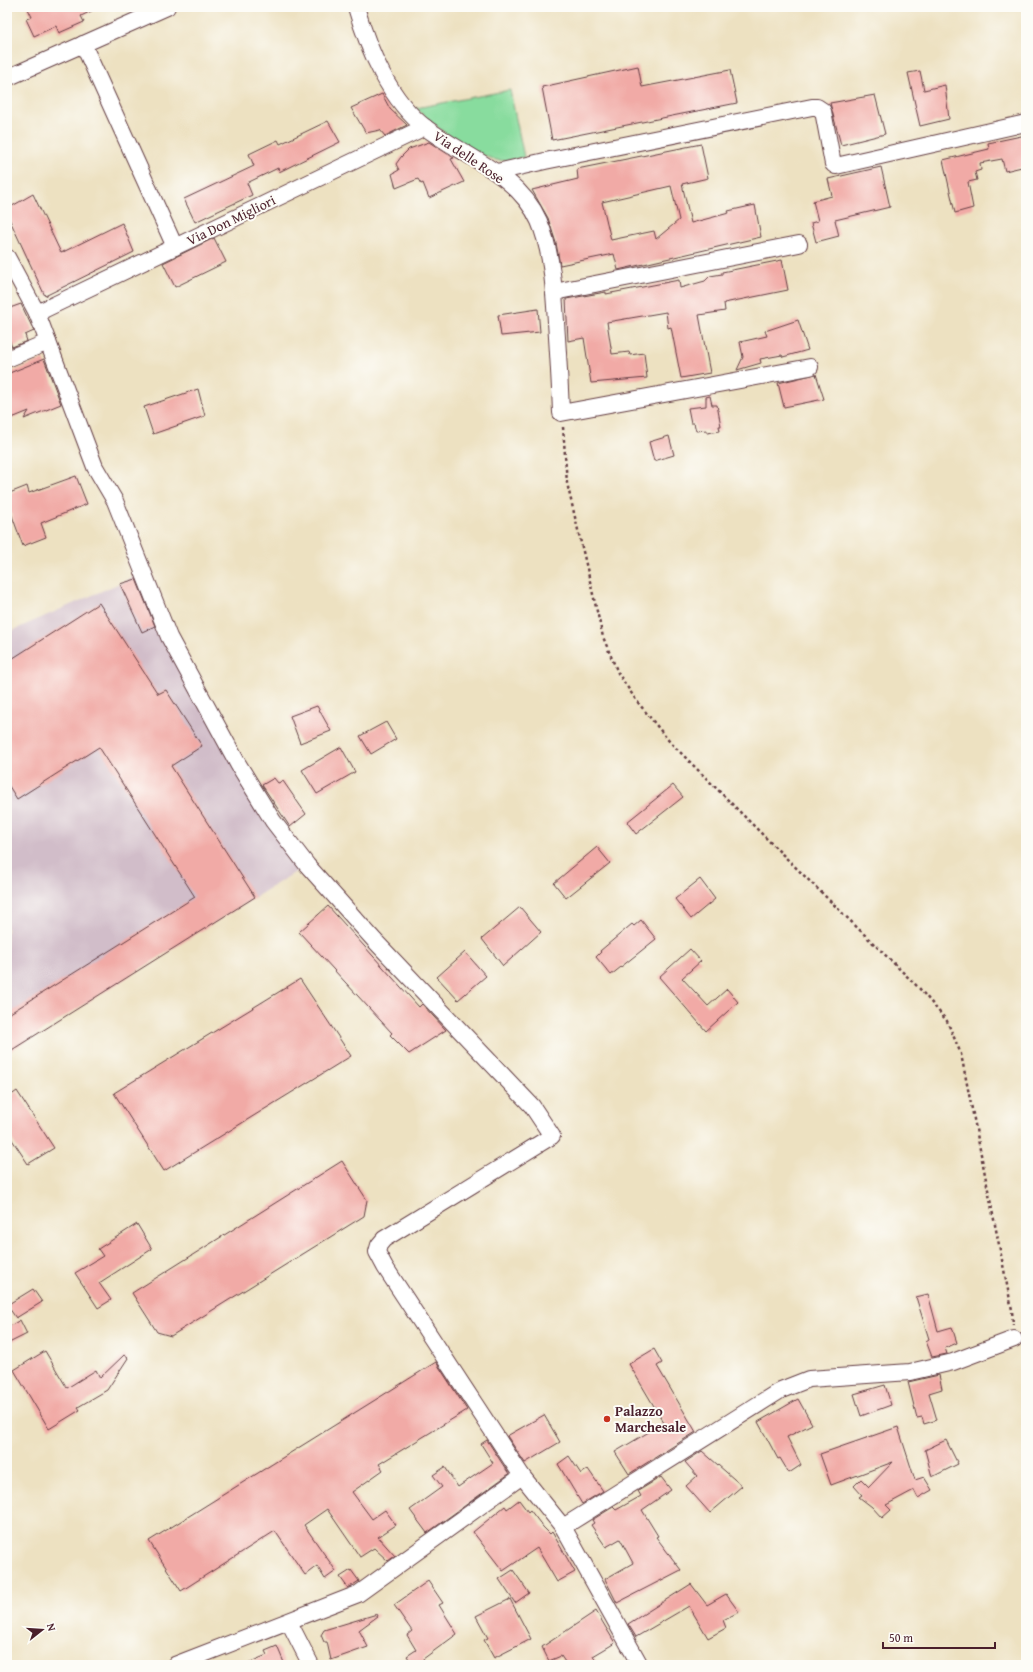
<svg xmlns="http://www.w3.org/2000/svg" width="1033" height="1672" font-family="'Gentium Book Plus',serif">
  <rect width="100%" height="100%" fill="#fdfcf7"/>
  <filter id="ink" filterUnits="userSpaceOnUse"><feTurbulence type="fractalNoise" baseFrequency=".025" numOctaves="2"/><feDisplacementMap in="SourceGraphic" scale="8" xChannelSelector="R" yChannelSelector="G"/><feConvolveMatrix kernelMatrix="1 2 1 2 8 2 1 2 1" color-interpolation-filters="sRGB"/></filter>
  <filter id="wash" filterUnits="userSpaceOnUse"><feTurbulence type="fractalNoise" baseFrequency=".012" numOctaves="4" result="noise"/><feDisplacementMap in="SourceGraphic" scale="16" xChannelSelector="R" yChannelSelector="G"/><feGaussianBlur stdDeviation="0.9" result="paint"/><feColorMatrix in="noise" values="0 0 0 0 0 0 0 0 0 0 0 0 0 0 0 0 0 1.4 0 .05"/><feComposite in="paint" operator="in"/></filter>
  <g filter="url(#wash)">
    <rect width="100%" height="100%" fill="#ede1c1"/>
    <polygon fill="#d1bdc9" points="138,575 302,868 7,1052 7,633"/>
    <path fill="#88dc9e" stroke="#697e64" d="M510 90 524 157C515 159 505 162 496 160 471 153 434 127 416 108Z"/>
    <g id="blocks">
      <g fill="#f1aaa6" fill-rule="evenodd">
        <polygon points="27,7 100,7 81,16 84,22 59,33 56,26 34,36 26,19 32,17"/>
        <polygon points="638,66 642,87 730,70 737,103 552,140 542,87"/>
        <polygon points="920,71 924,90 945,85 949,119 920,126 908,73"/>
        <polygon points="382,94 390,109 407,125 385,136 380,130 366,133 351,108"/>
        <polygon points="875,95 885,134 841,145 830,103"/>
        <polygon points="328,121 340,142 279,172 278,168 247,183 252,195 195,222 184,199 254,166 249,154 278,140 280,144"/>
        <polygon points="1026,135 1026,166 1005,171 1002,159 980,163 981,170 975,172 977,180 968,182 973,208 955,213 943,160 989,149 988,143"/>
        <polygon points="429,142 454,158 451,159 464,182 429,198 423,183 421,184 418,179 396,188 392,174 399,170 396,164 401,157 409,149"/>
        <path d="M701 144 708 178 682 184 691 223 729 213 728 211 755 205 761 237 618 270 614 254 560 265 556 243 548 218 532 190 578 179 577 169ZM671 186 679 220 656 239 654 231 611 240 602 202Z"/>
        <polygon points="881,167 890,207 835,220 839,236 816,242 811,223 818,221 813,201 832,196 828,179"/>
        <polygon points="33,194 61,253 122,223 134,252 45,296 7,214 7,209"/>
        <polygon points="214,238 226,262 175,287 163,263"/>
        <polygon points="782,260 788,290 724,303 725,311 699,315 710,373 681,378 671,327 668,328 666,312 607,322 612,354 629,352 630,355 644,353 647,378 591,383 584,338 568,341 566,299 606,292 606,294 679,280 680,288 705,281 710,276 722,274 722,272"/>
        <polygon points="21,304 34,331 25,335 27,341 12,347 7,334 7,309"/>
        <polygon points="538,309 540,332 501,336 498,315"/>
        <polygon points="798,320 808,350 783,357 782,355 760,359 761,363 737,370 743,357 740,342 767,336 765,331"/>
        <polygon points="44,359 61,404 24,419 29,411 7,420 7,374"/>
        <polygon points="816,374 824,399 784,407 778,383"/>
        <polygon points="198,389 205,416 153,434 144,407"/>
        <polygon points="710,396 712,405 717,405 721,426 719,426 720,431 707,433 707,430 696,431 694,423 691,423 688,408 706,406 706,397"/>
        <polygon points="669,436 674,455 654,461 649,442"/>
        <polygon points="76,476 87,504 41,523 46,537 23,546 7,502 7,494 27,486 29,493"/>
        <polygon points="136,579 155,626 142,632 120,584"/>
        <polygon points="99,603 158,694 166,690 202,746 171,766 255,897 7,1053 7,1015 195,897 99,747 17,799 7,783 7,662"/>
        <polygon points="317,706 331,731 300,743 290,716"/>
        <polygon points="386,722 396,739 371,754 360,736"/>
        <polygon points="341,747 355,772 317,794 302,770"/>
        <polygon points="274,778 278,783 283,781 306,814 290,827 262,785"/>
        <polygon points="673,785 683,797 636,834 627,822"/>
        <polygon points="597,847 610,863 566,898 554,883"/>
        <polygon points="700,879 715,899 691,919 675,899"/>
        <polygon points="328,906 419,1007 422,1004 446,1030 409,1054 390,1035 392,1033 299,932"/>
        <polygon points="520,907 541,932 503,966 482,939"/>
        <polygon points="641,920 656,939 611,975 596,957 601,952 600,951 632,924 634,926"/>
        <polygon points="690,949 701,961 682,978 708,1006 727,989 738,1002 706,1031 659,977"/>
        <polygon points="465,952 486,976 458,1000 437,977"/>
        <polygon points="300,979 351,1056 164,1171 114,1093"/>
        <polygon points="17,1091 54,1148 28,1164 7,1132 7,1098"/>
        <polygon points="342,1161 367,1200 364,1216 171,1336 157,1332 132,1293"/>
        <polygon points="137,1224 152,1249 99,1283 111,1300 98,1308 75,1273 103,1256 98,1249"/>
        <polygon points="33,1289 42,1302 16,1318 7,1305"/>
        <polygon points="928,1294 938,1331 952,1327 957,1343 945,1348 947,1354 932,1357 926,1341 929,1339 916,1297"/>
        <polygon points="20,1320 27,1334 7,1344 7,1328"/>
        <polygon points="654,1349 662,1363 657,1366 696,1432 629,1474 615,1452 664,1423 629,1364"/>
        <polygon points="45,1351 67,1388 96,1370 100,1378 124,1355 128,1358 107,1390 78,1407 80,1410 49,1429 14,1370"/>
        <polygon points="436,1362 467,1410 379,1464 383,1470 352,1492 372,1519 385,1510 396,1525 378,1537 395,1556 388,1561 374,1548 360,1557 327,1509 304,1525 336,1571 325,1579 317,1566 305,1575 275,1531 181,1591 149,1541"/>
        <polygon points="939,1375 942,1389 929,1393 937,1420 924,1424 922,1417 917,1418 908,1382"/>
        <polygon points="885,1385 891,1405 861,1416 854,1394"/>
        <polygon points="798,1399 812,1424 787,1437 801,1465 789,1473 780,1458 778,1459 758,1422"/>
        <polygon points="544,1415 560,1442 525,1463 507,1436"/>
        <polygon points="898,1427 915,1480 924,1477 932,1490 918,1498 914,1490 886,1505 891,1510 882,1518 872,1507 859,1497 862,1495 854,1486 861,1479 869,1487 893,1462 831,1485 820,1454"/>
        <polygon points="487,1440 509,1474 427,1533 410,1510 442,1487 433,1475 445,1467 458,1487 493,1463 481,1444"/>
        <polygon points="946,1440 958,1464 932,1477 925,1450"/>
        <polygon points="702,1451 742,1486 710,1513 686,1486 697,1476 685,1462"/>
        <polygon points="569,1456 581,1474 588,1469 603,1491 582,1504 558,1464"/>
        <polygon points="661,1477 671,1490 642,1510 658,1536 656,1537 681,1570 617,1603 605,1579 633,1563 620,1539 606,1547 591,1525 594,1523 592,1520 613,1507 616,1510 641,1496 638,1491"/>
        <polygon points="519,1500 528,1512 530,1510 543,1527 550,1534 552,1532 575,1572 557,1582 537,1548 503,1571 473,1532 505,1506 507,1509"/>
        <polygon points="351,1570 359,1581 348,1588 340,1577"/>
        <polygon points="513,1570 529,1593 515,1603 499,1579"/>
        <polygon points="428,1581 443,1603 439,1605 457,1634 423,1659 426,1665 413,1665 407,1656 416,1650 407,1635 412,1631 394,1605"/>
        <polygon points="691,1584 707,1605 726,1594 739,1612 723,1620 726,1628 708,1638 689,1606 636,1637 628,1624"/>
        <polygon points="510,1599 531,1639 494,1658 484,1640 488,1638 476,1616"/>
        <polygon points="596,1611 615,1643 593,1656 598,1665 567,1665 561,1656 549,1661 542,1647"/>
        <polygon points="377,1614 378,1616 359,1630 368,1647 331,1660 327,1642 324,1642 321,1635 324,1630"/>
        <polygon points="277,1646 285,1665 243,1665 267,1655 265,1651"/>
      </g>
    </g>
  </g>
  <g filter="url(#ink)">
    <use href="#blocks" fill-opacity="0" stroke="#623c42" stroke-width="1"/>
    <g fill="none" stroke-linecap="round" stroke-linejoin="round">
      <g stroke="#623c42" stroke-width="18">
        <g id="minor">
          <path d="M356 7C368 49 390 101 426 128 465 157 518 174 539 221 552 252 554 289 556 322 558 352 560 383 561 413L810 367"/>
          <polyline points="83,44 175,247"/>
          <polyline points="7,78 167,7"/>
          <polyline points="497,172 545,161 812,107 817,107 823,111 833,164 836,166 1026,123"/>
          <polyline points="7,257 37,313 95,467 115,501 169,637 238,764 273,821 307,865 375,941 532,1106 552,1136 384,1239 379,1245 377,1252 385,1267 522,1476 563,1527 640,1665"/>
          <polyline points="554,292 799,244"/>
          <polyline points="37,313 425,127"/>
          <polyline points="7,359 48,342"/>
          <polyline points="563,1527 781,1390 809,1379 910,1372 953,1362 1014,1339"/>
          <polyline points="289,1622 311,1665"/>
          <polyline points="175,1665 358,1594 522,1476"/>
        </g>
      </g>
      <polyline stroke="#623c42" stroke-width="2.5" stroke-dasharray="3 3" stroke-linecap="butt" points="563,427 567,483 603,637 618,673 636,700 669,741 782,854 919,988 947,1021 961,1054 1012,1310 1013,1325"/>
      <use href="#minor" stroke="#fff" stroke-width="16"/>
    </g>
  </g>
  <circle fill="#c8321e" stroke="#fdfcf7" stroke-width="1.5" cx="607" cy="1419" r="4"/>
  <g text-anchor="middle" stroke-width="4" stroke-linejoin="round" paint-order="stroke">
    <g font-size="14" fill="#4a1f2b" stroke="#fdfcf7">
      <text transform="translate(469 157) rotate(34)" y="5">Via delle Rose</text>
      <text transform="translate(231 220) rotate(-26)" y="5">Via Don Migliori</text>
    </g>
    <g font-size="14" font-weight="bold" fill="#4a1f2b" stroke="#fdfcf7" text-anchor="start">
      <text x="615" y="1416">Palazzo<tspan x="615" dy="16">Marchesale</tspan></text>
    </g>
  </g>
  <rect width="1033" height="1672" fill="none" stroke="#fdfcf7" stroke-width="24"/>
  <g transform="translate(42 1630) rotate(73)" stroke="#fdfcf7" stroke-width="3" paint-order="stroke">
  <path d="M0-3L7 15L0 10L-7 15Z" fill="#4a1f2b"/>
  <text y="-6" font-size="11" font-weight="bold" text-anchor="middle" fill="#4a1f2b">N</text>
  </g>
  <path d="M883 1642v6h112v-6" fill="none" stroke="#4a1f2b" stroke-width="2"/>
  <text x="889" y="1642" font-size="12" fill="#4a1f2b" stroke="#fdfcf7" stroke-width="3" paint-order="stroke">50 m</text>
</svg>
